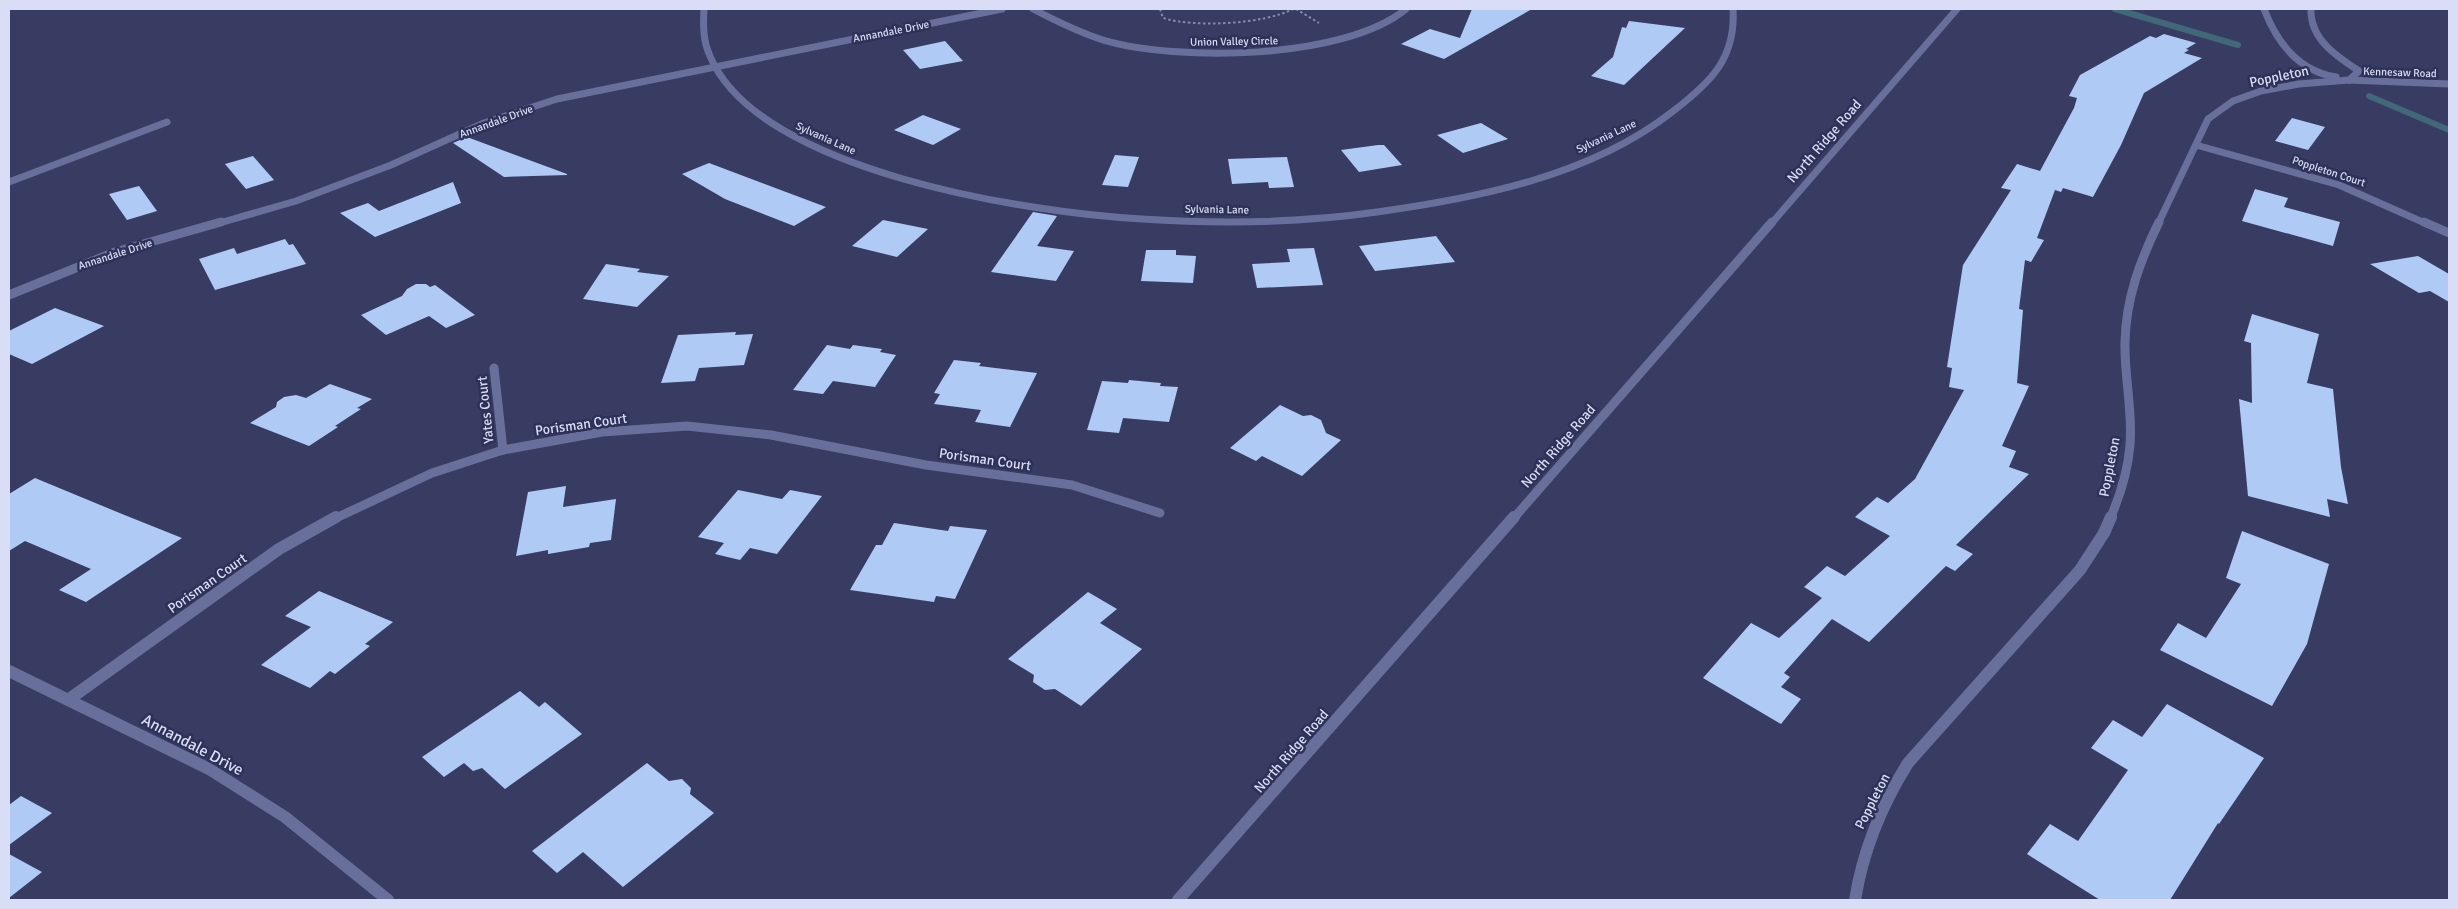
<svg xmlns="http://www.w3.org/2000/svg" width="2458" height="909" font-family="Signika,sans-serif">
  <rect width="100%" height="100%" fill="#383c63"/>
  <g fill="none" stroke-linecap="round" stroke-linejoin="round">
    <g stroke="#416878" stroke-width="6">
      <polyline points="2115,9 2238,45"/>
      <polyline points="2369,96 2449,130"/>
    </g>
  </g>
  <g fill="#afcbf5">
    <polygon points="1472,9 1532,9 1444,59 1401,44 1430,29 1460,38"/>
    <polygon points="1629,21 1685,28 1624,85 1591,76 1613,57 1622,27 1626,28"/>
    <polygon points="2164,34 2196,43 2186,49 2189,50 2184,53 2202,58 2144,93 2121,145 2093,197 2063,188 2061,192 2055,190 2037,238 2044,240 2031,262 2025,260 2019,309 2023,310 2017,383 2029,386 2002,446 2016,451 2009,467 2029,474 1956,545 1973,554 1955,571 1946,566 1869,642 1832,619 1784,673 1790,677 1781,687 1801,699 1781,724 1703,678 1751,623 1779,638 1822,598 1804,587 1827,566 1845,576 1890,536 1855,517 1877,497 1888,503 1915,479 1964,390 1949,387 1952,368 1947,367 1963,265 2011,190 2001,188 2017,164 2040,171 2074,108 2077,98 2069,96 2080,75 2150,36 2156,38"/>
    <polygon points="945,41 963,61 920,69 903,50"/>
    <polygon points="923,115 961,129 933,145 894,130"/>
    <polygon points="2292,118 2325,127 2308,150 2275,141"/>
    <polygon points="1481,123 1508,139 1463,153 1437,135"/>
    <polygon points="467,137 567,174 567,175 504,177 453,143"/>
    <polygon points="1378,145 1384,145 1402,165 1359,172 1341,150"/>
    <polygon points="1115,155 1139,157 1128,187 1102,185"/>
    <polygon points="253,156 274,180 246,189 225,164"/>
    <polygon points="1287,157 1294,187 1269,188 1268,182 1232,184 1228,159"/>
    <polygon points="709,163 826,207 794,226 725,199 682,174"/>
    <polygon points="453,182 461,203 375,237 340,213 368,203 379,211"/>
    <polygon points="139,186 157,211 127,220 109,194"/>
    <polygon points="2255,189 2288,198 2284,207 2340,222 2333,246 2242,221"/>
    <polygon points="1033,212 1057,216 1037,246 1074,251 1056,281 991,272"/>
    <polygon points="883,220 928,229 897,257 852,246"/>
    <polygon points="1436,236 1455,262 1375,271 1359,246"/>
    <polygon points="285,239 289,245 293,244 306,264 215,290 199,259 234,248 237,254"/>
    <polygon points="1314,248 1323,285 1257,288 1252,264 1290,262 1287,249"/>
    <polygon points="1146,250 1176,250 1176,255 1196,256 1193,283 1141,281"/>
    <polygon points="2418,256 2449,274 2449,302 2430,291 2419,293 2370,264"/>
    <polygon points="606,264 640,269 637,272 669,276 637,307 583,299"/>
    <polygon points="416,284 426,284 430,287 435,285 475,315 446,328 429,316 386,335 361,315 402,296 407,289"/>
    <polygon points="55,308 104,326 32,364 9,354 9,331"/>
    <polygon points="2252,314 2319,334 2307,383 2333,389 2341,467 2348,504 2327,499 2330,517 2248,496 2239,399 2252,403 2251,343 2244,341"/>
    <polygon points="736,332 735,335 753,334 744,365 699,368 695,381 661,383 678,335"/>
    <polygon points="827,345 850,349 853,345 882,349 880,352 896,355 875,387 833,381 823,394 793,390"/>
    <polygon points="954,360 981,363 979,366 1037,373 1010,427 975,422 981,410 934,404 940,394 934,393"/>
    <polygon points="1129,380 1161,383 1160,386 1178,387 1169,422 1123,418 1119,433 1087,430 1102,381 1128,383"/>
    <polygon points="330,384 372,399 357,408 361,409 335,426 338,427 309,446 250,423 276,407 277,402 284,397 296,395 306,398"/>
    <polygon points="1280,405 1303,416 1311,415 1321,420 1326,433 1341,440 1302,476 1262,456 1256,461 1230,448"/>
    <polygon points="35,478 122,514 182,538 86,602 59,590 91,569 25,541 9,551 9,494"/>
    <polygon points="566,486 563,507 616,499 611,540 590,543 589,547 548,554 548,550 516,556 528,492"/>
    <polygon points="738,490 782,499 790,490 822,496 777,554 750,548 740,560 715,554 724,543 698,537"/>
    <polygon points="894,523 948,531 950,526 987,530 955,599 936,596 934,602 850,590 876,545 882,545"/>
    <polygon points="2242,531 2329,564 2307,644 2272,706 2160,650 2178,623 2206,638 2241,584 2226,578"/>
    <polygon points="319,591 393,622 365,644 370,646 335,674 330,671 310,688 261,665 311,627 285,616"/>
    <polygon points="1088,592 1117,609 1100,623 1142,649 1081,706 1055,689 1045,690 1033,682 1034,675 1008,659"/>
    <polygon points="520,691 539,707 545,702 582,734 505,789 482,768 473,771 464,763 444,777 422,757"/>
    <polygon points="2167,704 2264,758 2219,824 2218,823 2170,900 2100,900 2027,854 2050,824 2078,841 2128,770 2091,748 2113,720 2142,737"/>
    <polygon points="647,763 669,781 682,779 691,788 690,794 714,813 623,887 583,852 557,873 532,851"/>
    <polygon points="21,796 52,813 9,845 9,805"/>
    <polygon points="9,854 42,872 9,898"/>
  </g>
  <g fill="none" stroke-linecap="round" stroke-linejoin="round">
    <g stroke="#878bab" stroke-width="2" stroke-dasharray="2.5 2.5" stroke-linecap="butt">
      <path d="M1160 9 1163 18C1194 28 1265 24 1293 9"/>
      <polyline points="1296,9 1319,23"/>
    </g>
    <polyline stroke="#696f9b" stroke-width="7" points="9,182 167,122"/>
    <g stroke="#696f9b" stroke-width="7">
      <path d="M704 9C703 25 703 41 710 56 758 172 1031 213 1142 219 1220 224 1300 223 1377 212 1478 198 1590 176 1672 112 1710 83 1736 59 1733 9"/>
      <path d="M1033 9C1056 21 1078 32 1103 40 1177 62 1344 60 1406 9"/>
      <path d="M2264 9C2277 43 2299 71 2336 77"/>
      <path d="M2311 9C2310 39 2336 56 2359 71L2349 80"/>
      <polyline points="2196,145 2339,185 2427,224"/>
      <polyline points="216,224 296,201 391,165 484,123 557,99 1002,9"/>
      <polyline points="2158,224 2208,119 2233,101 2261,91 2299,84 2349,80 2449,84"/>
    </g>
    <g stroke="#696f9b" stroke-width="9">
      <polyline points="2424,222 2449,233"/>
      <polyline points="9,295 115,252 221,222"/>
      <polyline points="494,368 503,450"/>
      <polyline points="334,519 432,473 503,450 602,432 687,426 771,435 926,465 1072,485 1160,513"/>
      <path d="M2110 519C2120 496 2128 470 2130 445 2133 411 2124 376 2125 342 2126 298 2140 261 2159 222"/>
    </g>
    <g stroke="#696f9b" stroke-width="12">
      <polyline points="9,671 209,769 285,817 388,900"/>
      <polyline points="68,700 279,549 336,517"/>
      <path d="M1855 900C1863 850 1881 806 1908 763L2080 570 2104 533 2111 517"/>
    </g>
    <polyline stroke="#696f9b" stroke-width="7" points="1771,224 1957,9"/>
    <polyline stroke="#696f9b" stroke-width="9" points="1513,519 1772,222"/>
    <polyline stroke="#696f9b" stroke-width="12" points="1178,900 1514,517"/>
  </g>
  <g text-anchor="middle" stroke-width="5" stroke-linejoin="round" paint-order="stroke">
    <g font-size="11" fill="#d9ddf5" stroke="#2e3258">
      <text transform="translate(891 31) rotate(-11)" y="4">Annandale Drive</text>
      <text transform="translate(1234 41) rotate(-1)" y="4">Union Valley Circle</text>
      <text transform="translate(2400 72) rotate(2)" y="4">Kennesaw Road</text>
      <text transform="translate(496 121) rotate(-20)" y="4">Annandale Drive</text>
      <text transform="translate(1606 136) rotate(-25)" y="4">Sylvania Lane</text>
      <text transform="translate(826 138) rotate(24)" y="4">Sylvania Lane</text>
      <text transform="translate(2329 171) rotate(18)" y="4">Poppleton Court</text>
      <text transform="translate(1217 209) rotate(1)" y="4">Sylvania Lane</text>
      <text transform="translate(115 254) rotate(-18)" y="4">Annandale Drive</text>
    </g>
    <g font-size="14" fill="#d9ddf5" stroke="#2e3258">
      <text transform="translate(2279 76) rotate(-12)" y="5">Poppleton</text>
      <text transform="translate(1824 141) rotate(-49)" y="5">North Ridge Road</text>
      <text transform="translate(485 410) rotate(-96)" y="5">Yates Court</text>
      <text transform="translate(581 424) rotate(-8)" y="5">Porisman Court</text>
      <text transform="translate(1558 446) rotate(-49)" y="5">North Ridge Road</text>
      <text transform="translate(985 459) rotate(8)" y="5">Porisman Court</text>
      <text transform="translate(2109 467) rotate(-79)" y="5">Poppleton</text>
      <text transform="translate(207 583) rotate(-35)" y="5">Porisman Court</text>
      <text transform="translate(1291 751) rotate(-49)" y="5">North Ridge Road</text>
      <text transform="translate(1872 801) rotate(-63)" y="5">Poppleton</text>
    </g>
    <g font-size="16" fill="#d9ddf5" stroke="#2e3258">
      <text transform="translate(193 744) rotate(28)" y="6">Annandale Drive</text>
    </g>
  </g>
  <rect width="2458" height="909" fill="none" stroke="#d9ddf5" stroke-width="20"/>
</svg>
